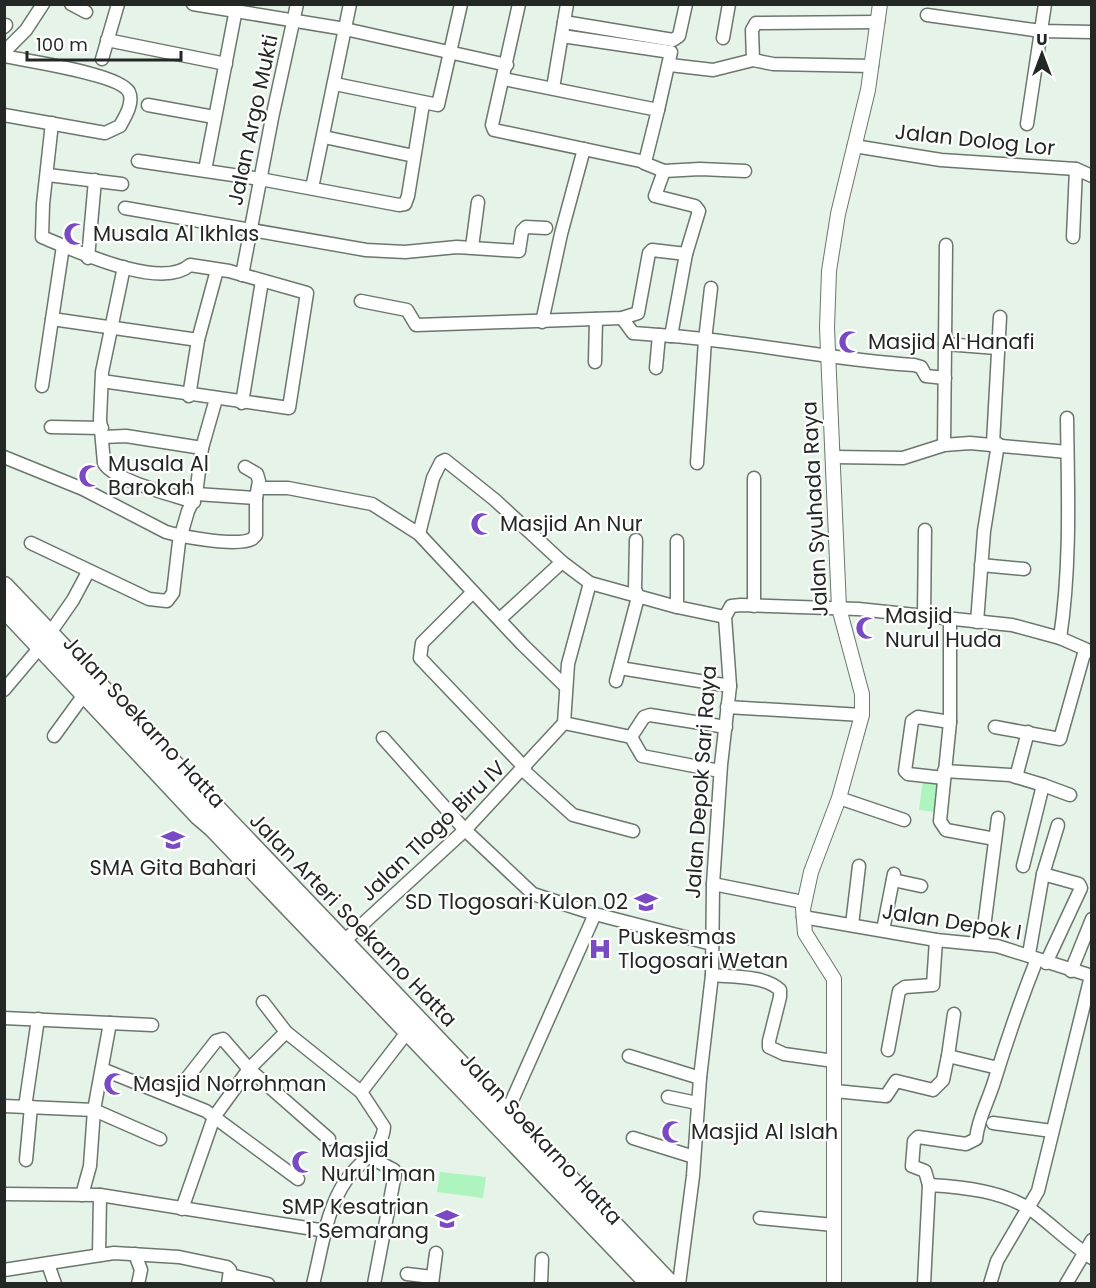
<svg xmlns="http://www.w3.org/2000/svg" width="1096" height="1288" font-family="Poppins,sans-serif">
  <rect width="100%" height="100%" fill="#e6f3e8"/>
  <g fill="#aef4be">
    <polygon points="923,780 939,782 935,812 919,810"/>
    <polygon points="440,1172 486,1177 483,1198 437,1192"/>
  </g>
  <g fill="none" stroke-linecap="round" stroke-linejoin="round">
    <g stroke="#6b766d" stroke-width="15">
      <g id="minor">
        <polyline points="71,4 86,12"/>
        <polyline points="193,4 345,29 507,65"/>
        <polyline points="927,15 1041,31 1092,32"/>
        <polyline points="564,22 673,40 679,36 686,4"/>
        <polyline points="4,27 6,25"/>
        <polyline points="562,36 671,52 658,110"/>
        <polyline points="723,38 729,4"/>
        <polyline points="107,40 226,64"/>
        <polyline points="4,52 26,30 43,4"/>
        <path d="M4 56C28 61 120 74 129 92 134 103 125 117 120 126L105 133 4 115"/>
        <polyline points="102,59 118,4"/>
        <polyline points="753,60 752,30 756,23 878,22"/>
        <polyline points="670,65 713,70 753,60 773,64 872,66"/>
        <polyline points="504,79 658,110 645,162 494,130 492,125 519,4"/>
        <polyline points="335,84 438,105 461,4"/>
        <polyline points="553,88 567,4"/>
        <polyline points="148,105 214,117"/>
        <path d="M52 123 43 204 42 237C74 250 161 291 190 265L229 271 307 293 289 408 102 381"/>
        <polyline points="1027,124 1045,4"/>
        <polyline points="324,137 414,156"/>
        <polyline points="854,146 941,160 1076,169 1092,176"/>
        <polyline points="138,161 260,179 399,205 405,204 408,196 423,104"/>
        <polyline points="644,163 664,171 700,169 745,171"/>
        <polyline points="205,170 237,4"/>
        <polyline points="664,171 655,196 695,206 699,211 686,254 671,336"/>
        <polyline points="48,175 122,184"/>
        <polyline points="312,188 350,4"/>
        <polyline points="125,208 366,250 405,252 457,247 519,251 522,231 526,227 546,228"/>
        <polyline points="1073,237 1076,169"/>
        <polyline points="472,247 478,202"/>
        <polyline points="88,258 95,180"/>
        <path d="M124 267 102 372 100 419 104 463C114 481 174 495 194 502"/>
        <polyline points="242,275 272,118 297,4"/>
        <polyline points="361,301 407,310 416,325 622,318 638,313 649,253 652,250 686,254"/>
        <polyline points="622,318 633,333 659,335"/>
        <polyline points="52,319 198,340"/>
        <polyline points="542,322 561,234 584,149"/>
        <polyline points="945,344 946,245"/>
        <polyline points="595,362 596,319"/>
        <path d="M656 368 659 335C744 340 829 360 914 365L921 367 926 376 945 378"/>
        <polyline points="42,386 63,246"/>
        <polyline points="189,396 198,340 217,270"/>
        <polyline points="242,403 262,281"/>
        <polyline points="51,427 102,428"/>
        <polyline points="103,437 126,436 202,448"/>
        <polyline points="993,443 1000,317"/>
        <polyline points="944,445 945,344 997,348"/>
        <path d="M4 457 83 489 166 532C184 537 237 547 252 539L256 535V498"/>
        <polyline points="834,457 903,458 944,445 970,443 1067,452"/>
        <polyline points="697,463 705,340 711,288"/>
        <polyline points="258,488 288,488 372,504 419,534 522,644 566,687"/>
        <polyline points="196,494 256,498 259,481 257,474 245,467"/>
        <polyline points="419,534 433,478 441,462 445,460 495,500 562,562 590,583 677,607 725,617"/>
        <polyline points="636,540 635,589 638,597"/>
        <polyline points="31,543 149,599 167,601 173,593 179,542 188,511 196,494 202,448 216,399"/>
        <polyline points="981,565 1024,569"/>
        <polyline points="473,592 422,643 420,658 525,768"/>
        <polyline points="754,606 754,478"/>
        <polyline points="677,607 677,541"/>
        <polyline points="924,616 925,530"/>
        <polyline points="950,618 950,722 940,821 946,830 995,839"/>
        <polyline points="500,619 562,562"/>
        <polyline points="977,622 984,531 998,444"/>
        <polyline points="50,633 73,600 88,572"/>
        <path d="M1060 638C1071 566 1068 491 1067 418"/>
        <polyline points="620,668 730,686"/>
        <polyline points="616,681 638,597"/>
        <polyline points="4,690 41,646"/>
        <polyline points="727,707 862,715"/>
        <polyline points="564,723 631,737 642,756 720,771"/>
        <polyline points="995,727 1060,739 1085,650"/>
        <polyline points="54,736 86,692"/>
        <polyline points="631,737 644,717 650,715 726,727"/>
        <polyline points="383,738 465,830 533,894 595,914 712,944"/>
        <polyline points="523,770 573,815 633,831"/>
        <polyline points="944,771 1010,775 1043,785 1023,866"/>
        <polyline points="1016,777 1028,732"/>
        <polyline points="944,778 908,774 905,771 912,721 918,717 950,722"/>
        <polyline points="1043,785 1070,795"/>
        <polyline points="839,798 904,820"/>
        <polyline points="1043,874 1079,884 1081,888 1046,963"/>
        <polyline points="893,880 921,886"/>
        <polyline points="713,884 803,902"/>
        <polyline points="803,917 936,940 997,946 1092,976"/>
        <polyline points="852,925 859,866"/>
        <polyline points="883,930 894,874"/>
        <polyline points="342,943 465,830 564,723 568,664 590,583"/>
        <polyline points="982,943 998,818"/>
        <polyline points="1029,954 1043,874 1058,825"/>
        <polyline points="1071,971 1092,919"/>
        <path d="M712 975C732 977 764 975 780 990V997L769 1041V1047L784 1054 834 1061"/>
        <path d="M263 1002 286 1032 361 1092 384 1127C383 1149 359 1162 347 1179 326 1208 322 1249 313 1284"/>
        <polyline points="4,1018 152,1025"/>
        <polyline points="888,1050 899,991 905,987 933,985 936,940"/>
        <polyline points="629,1056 700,1078"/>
        <polyline points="948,1056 954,1014"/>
        <polyline points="102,1069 206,1111 298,1179"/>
        <polyline points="180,1087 216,1041 223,1039 249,1069 329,1139"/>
        <polyline points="835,1091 886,1096 896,1081 933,1090 943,1080 948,1056 998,1068"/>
        <polyline points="361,1092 408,1031"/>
        <polyline points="668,1097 697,1103"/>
        <polyline points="4,1106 94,1110 160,1139"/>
        <polyline points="25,1107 38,1019"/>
        <polyline points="506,1114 595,914"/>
        <polyline points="993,1123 1052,1131"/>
        <polyline points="633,1138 694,1157"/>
        <polyline points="367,1156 394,1170 395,1174 374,1284"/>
        <polyline points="26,1160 31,1107"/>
        <path d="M929 1185 925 1171 912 1166 914 1141 918 1137 966 1144 976 1139C978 1118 988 1102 994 1082 1007 1040 1021 999 1037 959"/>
        <polyline points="4,1194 100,1195 326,1231"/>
        <polyline points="82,1195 90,1166 94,1110 110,1023"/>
        <polyline points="182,1209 214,1117 249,1069 286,1032"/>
        <polyline points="760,1218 834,1225"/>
        <polyline points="135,1254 141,1270 138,1284"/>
        <polyline points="99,1255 100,1195"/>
        <polyline points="48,1264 55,1284"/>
        <polyline points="4,1270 114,1253 179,1257 227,1267 230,1270 228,1284"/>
        <polyline points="407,1274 432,1277"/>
        <polyline points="230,1275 268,1284"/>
        <polyline points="432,1284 436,1253"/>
        <polyline points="541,1284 542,1259"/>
        <polyline points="679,1284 693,1176 700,1078 712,975 713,884 721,765 730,686 725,617 731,606 741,605 858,609 1012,625 1060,638 1092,652"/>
        <path d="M924 1284 929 1185C964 1187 1003 1191 1033 1211 1053 1226 1071 1244 1092 1258"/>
        <polyline points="990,1284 997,1261 1038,1191 1091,976"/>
        <polyline points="1066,1284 1092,1240"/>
      </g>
    </g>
    <g stroke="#6b766d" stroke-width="16">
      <polyline id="tertiary" points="834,1284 834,979 805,933 803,909 811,872 839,798 862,715 862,694 839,608 827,328 829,271 838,214 868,90 880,4"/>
    </g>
    <g stroke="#6b766d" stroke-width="21">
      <g id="primary">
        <polyline points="4,586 670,1284"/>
        <polyline points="4,608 199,816 213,828 650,1284"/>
      </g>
    </g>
    <use href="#minor" stroke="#fff" stroke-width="12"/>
    <use href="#tertiary" stroke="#fff" stroke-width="14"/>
    <use href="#primary" stroke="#fff" stroke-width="18"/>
  </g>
  <defs>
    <g id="mosque-bare" transform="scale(1.8)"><path d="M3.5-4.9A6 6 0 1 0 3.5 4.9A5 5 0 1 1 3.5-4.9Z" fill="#794ac3" stroke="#fff" stroke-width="2.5" paint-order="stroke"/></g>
    <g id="school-bare" transform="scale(1.8)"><path d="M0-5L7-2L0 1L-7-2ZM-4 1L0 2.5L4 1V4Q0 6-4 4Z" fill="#794ac3" stroke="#fff" stroke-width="2.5" paint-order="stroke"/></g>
    <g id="hospital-bare" transform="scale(1.8)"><path d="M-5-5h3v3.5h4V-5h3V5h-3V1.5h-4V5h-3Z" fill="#794ac3" stroke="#fff" stroke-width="2.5" paint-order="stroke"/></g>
  </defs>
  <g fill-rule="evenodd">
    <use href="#mosque-bare" x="75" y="234"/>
    <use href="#mosque-bare" x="850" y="342"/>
    <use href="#mosque-bare" x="90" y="476"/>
    <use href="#mosque-bare" x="482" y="524"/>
    <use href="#mosque-bare" x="867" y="628"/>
    <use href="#school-bare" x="173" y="840"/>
    <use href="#school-bare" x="646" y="902"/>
    <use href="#hospital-bare" x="600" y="949"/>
    <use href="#mosque-bare" x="115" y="1084"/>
    <use href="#mosque-bare" x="673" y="1132"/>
    <use href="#mosque-bare" x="303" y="1162"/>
    <use href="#school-bare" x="447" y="1219"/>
  </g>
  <g text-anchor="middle" stroke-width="4.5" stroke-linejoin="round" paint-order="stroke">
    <g font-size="21" fill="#232824" stroke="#fff">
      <text transform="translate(253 120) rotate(-78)" y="7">Jalan Argo Mukti</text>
      <text transform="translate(975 140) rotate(6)" y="7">Jalan Dolog Lor</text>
      <text transform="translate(815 509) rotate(-93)" y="7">Jalan Syuhada Raya</text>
      <text transform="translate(144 722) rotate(47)" y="7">Jalan Soekarno Hatta</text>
      <text transform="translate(701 782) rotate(-86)" y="7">Jalan Depok Sari Raya</text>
      <text transform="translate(433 831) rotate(-44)" y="7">Jalan Tlogo Biru IV</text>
      <text transform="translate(353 920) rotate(46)" y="7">Jalan Arteri Soekarno Hatta</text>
      <text transform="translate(952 922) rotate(9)" y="7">Jalan Depok I</text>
      <text transform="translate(541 1139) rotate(47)" y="7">Jalan Soekarno Hatta</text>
    </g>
    <g font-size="21" fill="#232824" stroke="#fff" text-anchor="start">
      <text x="93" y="241">Musala Al Ikhlas</text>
      <text x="868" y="349">Masjid Al Hanafi</text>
      <text x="108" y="471">Musala Al<tspan x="108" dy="24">Barokah</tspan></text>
      <text x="500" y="531">Masjid An Nur</text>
      <text x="885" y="623">Masjid<tspan x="885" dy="24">Nurul Huda</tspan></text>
      <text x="173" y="875" text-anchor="middle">SMA Gita Bahari</text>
      <text x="628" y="909" text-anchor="end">SD Tlogosari Kulon 02</text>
      <text x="618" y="944">Puskesmas<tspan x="618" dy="24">Tlogosari Wetan</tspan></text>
      <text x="133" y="1091">Masjid Norrohman</text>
      <text x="691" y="1139">Masjid Al Islah</text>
      <text x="321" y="1157">Masjid<tspan x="321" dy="24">Nurul Iman</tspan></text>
      <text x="429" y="1214" text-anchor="end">SMP Kesatrian<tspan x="429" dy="24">1 Semarang</tspan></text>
    </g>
  </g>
  <rect width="1096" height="1288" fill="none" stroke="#232824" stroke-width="12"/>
  <g transform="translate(1042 54)" stroke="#ffffff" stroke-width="4.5" paint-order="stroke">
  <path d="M0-4.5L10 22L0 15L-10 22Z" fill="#232824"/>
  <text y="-9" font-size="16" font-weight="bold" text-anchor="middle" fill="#232824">U</text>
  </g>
  <path d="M27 51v9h154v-9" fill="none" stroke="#232824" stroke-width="3"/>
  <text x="36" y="51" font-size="18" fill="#232824" stroke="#ffffff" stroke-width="4.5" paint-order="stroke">100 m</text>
</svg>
